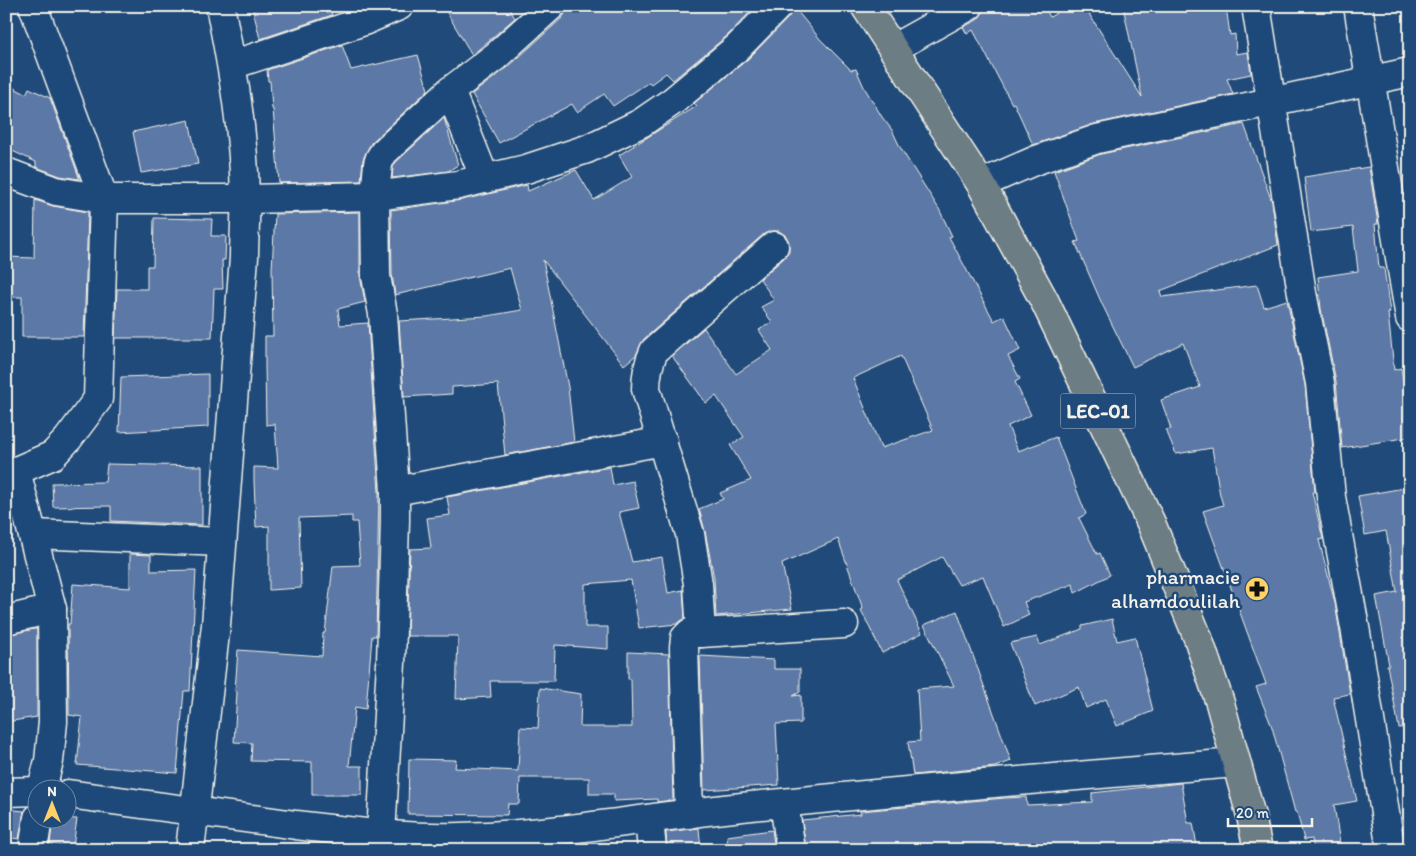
<svg xmlns="http://www.w3.org/2000/svg" width="1416" height="856" font-family="Itim,sans-serif">
  <rect width="100%" height="100%" fill="#1f4a7a"/>
  <filter id="ink" filterUnits="userSpaceOnUse"><feTurbulence type="fractalNoise" baseFrequency=".02" numOctaves="2"/><feDisplacementMap in="SourceGraphic" scale="10" xChannelSelector="R" yChannelSelector="G"/><feConvolveMatrix kernelMatrix="1 2 1 2 8 2 1 2 1" color-interpolation-filters="sRGB"/></filter>
  <g filter="url(#ink)">
    <g fill="#5b78a6" stroke="#f4f1e8" fill-rule="evenodd">
      <polygon points="252,6 329,6 332,15 260,39"/>
      <polygon points="443,6 507,6 515,18 472,55"/>
      <polygon points="570,6 756,6 727,36 673,80 666,73 651,84 649,82 613,106 604,94 577,112 572,104 499,143 472,94 507,68 562,18"/>
      <path d="M793 6 820 39 851 70 856 69 864 87 882 117 892 130 901 149 939 209 952 236 949 237 994 321 1004 316 1020 350 1008 356 1020 379 1015 382 1031 415 1008 426 1018 451 1056 437 1086 514 1079 518 1097 554 1100 553 1110 575 1075 593 1073 584 1024 602 1029 615 1004 627 983 576 959 585 942 557 897 580 922 633 882 653 861 610 863 609 838 539 782 564 792 609 716 616 714 578 705 531 699 509 723 499 720 493 751 480 730 445 744 437 716 396 706 403 672 356 704 328 736 374 772 350 759 330 772 322 761 307 774 300 760 279 784 258 789 251V242L786 236 779 231H771L764 234 644 339 636 355 624 365 543 260 568 387 574 442 505 455 498 384 452 387V394L404 397 399 321 487 316 522 310 510 268 395 295 392 274 391 210 462 200 527 185 528 191 576 170 594 200 632 177 619 155 697 106 694 103 748 59 789 17ZM901 356 933 430 881 448 853 378Z"/>
      <polygon points="985,6 1044,6 1050,17 1067,6 1084,6 1142,97 1123,6 1226,6 1230,35 1235,34 1236,54 1248,52 1251,74 1227,79 1233,94 1094,124 1033,145 1014,103 1012,104 973,30 967,34 963,27 977,20 982,14"/>
      <polygon points="342,45 351,70 418,55 428,90 371,143 363,159 361,181 279,183 273,109 272,109 270,81 268,81 267,70"/>
      <polygon points="6,84 26,94 29,88 50,98 79,177 79,179 60,176 36,167 36,162 6,148"/>
      <polygon points="444,118 458,165 448,171 392,178 393,167 396,162"/>
      <polygon points="189,120 198,164 141,173 133,132"/>
      <polygon points="1244,124 1272,202 1278,245 1160,291 1162,297 1257,285 1264,307 1287,300 1305,385 1315,492 1312,492 1323,539 1319,540 1335,603 1350,694 1333,697 1357,801 1334,805 1341,850 1314,850 1312,839 1304,840 1297,812 1295,812 1272,727 1256,687 1266,684 1203,511 1223,505 1220,495 1212,448 1176,454 1166,430 1171,429 1161,400 1200,387 1183,343 1133,367 1102,304 1075,242 1079,241 1054,171 1101,154"/>
      <polygon points="1369,167 1378,224 1375,224 1379,268 1384,268 1390,313 1388,313 1394,370 1401,368 1410,420 1410,437 1342,448 1336,381 1321,309 1318,277 1358,271 1353,227 1311,232 1304,177"/>
      <polygon points="35,200 53,206 88,212 84,337 22,337 22,297 6,297 6,257 34,258"/>
      <polygon points="360,212 360,276 365,302 338,309 340,325 368,323 379,493 376,636 372,636 366,709 355,707 349,766 362,766 362,795 312,795 312,762 251,761 252,743 234,742 237,692 235,691 238,650 322,656 323,633 325,633 333,566 360,565 357,522 352,522 352,516 299,518 301,588 269,590 269,526 256,527 254,481 254,467 278,468 275,424 266,425 265,365 265,336 273,336 272,269 275,214"/>
      <polygon points="154,218 212,219 211,236 226,236 225,260 222,260 223,289 214,289 212,338 115,338 117,289 147,289 147,266 153,266"/>
      <polygon points="208,374 208,427 119,432 121,377"/>
      <polygon points="107,464 202,466 202,525 111,521 111,506 53,507 52,483 105,482"/>
      <polygon points="610,467 613,485 633,481 639,508 619,512 632,562 662,557 668,593 683,590 685,619 677,624 639,628 631,580 585,584 585,627 608,627 608,649 555,645 554,681 490,681 491,697 456,699 458,636 407,636 410,549 431,548 427,518 450,515 447,497"/>
      <polygon points="1410,487 1410,727 1399,728 1387,665 1389,665 1376,596 1397,592 1386,531 1365,535 1358,496"/>
      <polygon points="130,554 151,555 151,571 196,570 190,691 184,691 177,773 77,765 82,717 69,715 68,624 70,624 73,584 130,588"/>
      <polygon points="957,611 1011,761 995,767 913,775 908,742 920,741 917,689 954,686 924,625"/>
      <polygon points="1112,619 1117,641 1135,637 1153,711 1117,726 1106,699 1086,708 1079,687 1035,706 1010,643 1037,637 1040,645 1082,629 1082,626"/>
      <polygon points="34,629 37,629 37,717 6,722 6,635"/>
      <polygon points="628,652 669,654 673,800 657,802 657,799 614,801 614,794 589,794 589,778 520,778 519,804 508,804 507,815 408,814 409,759 456,760 455,768 518,771 520,727 538,728 540,688 581,694 580,727 632,727 631,679 628,679"/>
      <polygon points="700,656 774,660 774,669 800,669 800,692 793,696 801,695 801,723 776,724 779,785 704,790"/>
      <polygon points="1181,783 1188,823 1193,823 1197,846 1172,850 1036,850 1036,842 931,850 806,850 802,820 861,814 860,811 1005,798 1026,797 1027,805 1092,802 1092,793"/>
      <polygon points="6,809 24,811 19,839 6,837"/>
      <polygon points="53,818 77,819 73,847 50,844"/>
      <polygon points="699,828 701,850 667,850 666,832"/>
      <polygon points="772,830 775,850 728,850 727,836"/>
    </g>
    <g fill="none" stroke-linecap="round" stroke-linejoin="round">
      <g stroke="#f4f1e8" stroke-width="31">
        <g id="minor">
          <polyline points="1256,6 1302,293 1320,383 1331,497 1356,633 1391,850"/>
          <polyline points="1358,6 1410,318"/>
          <polyline points="894,48 969,6"/>
          <polyline points="232,65 364,21 399,6"/>
          <polyline points="450,91 485,179"/>
          <polyline points="6,172 56,191 104,199 245,199 375,196 458,185 526,169 587,149 641,123 673,101 738,47 778,6"/>
          <polyline points="981,184 1034,161 1097,139 1410,72"/>
          <polyline points="16,471 52,609 53,722 49,761 42,788"/>
          <polyline points="6,472 16,471 53,455 68,439 98,399 104,199 33,6"/>
          <polyline points="395,491 663,441"/>
          <polyline points="33,534 222,542"/>
          <polyline points="6,620 52,609"/>
          <polyline points="701,633 844,624"/>
          <polyline points="6,792 38,791"/>
          <path d="M68 794C144 805 220 815 296 825 350 831 406 839 461 837 555 835 648 817 742 807 907 790 1072 776 1236 763"/>
          <polyline points="784,803 791,850"/>
          <path d="M689 814 684 647 685 638 690 633H701L698 584 690 534 646 389C646 374 648 364 654 351L774 246"/>
          <polyline points="649,819 652,850"/>
          <polyline points="381,834 391,663 395,520 395,491 383,314 376,276 375,196 378,164 380,158 384,152 450,91 496,56 551,6"/>
          <polyline points="33,850 38,818"/>
          <path d="M190 850 216 625 244 257C244 238 246 218 245 199 244 134 233 70 220 6"/>
        </g>
      </g>
      <g stroke="#f4f1e8" stroke-width="31">
        <polyline id="highway" points="865,6 981,184 1045,302 1151,523 1198,638 1220,703 1251,816 1258,850"/>
      </g>
      <use href="#minor" stroke="#1f4a7a" stroke-width="28"/>
      <use href="#highway" stroke="#6d7d84" stroke-width="28"/>
    </g>
  </g>
  <defs>
    <g id="pharmacy-disc" transform="scale(1.25)"><circle r="9.5" fill="#ffd166" stroke="#1f4a7a"/><path d="M-2-6h4v4h4v4h-4v4h-4v-4h-4v-4h4Z" fill="#111"/></g>
  </defs>
  <g fill-rule="evenodd">
    <use href="#pharmacy-disc" x="1257" y="589"/>
  </g>
  <g text-anchor="middle" stroke-width="5" stroke-linejoin="round" paint-order="stroke">
    <rect fill="#1f4a7a" stroke="#b4bfc7" stroke-width="1" x="1060.5" y="393.5" width="75" height="35" rx="4"/>
    <g font-size="20" font-weight="bold" fill="#f4f1e8">
      <text x="1098" y="418">LEC-01</text>
    </g>
    <g font-size="21" fill="#f4f1e8" stroke="#1f4a7a" text-anchor="end">
      <text x="1240" y="584">pharmacie<tspan x="1240" dy="24">alhamdoulilah</tspan></text>
    </g>
  </g>
  <rect width="1416" height="856" fill="none" stroke="#1f4a7a" stroke-width="25"/>
  <rect x="12" y="12" width="1391" height="831" fill="none" stroke="#f4f1e8" stroke-width="2" filter="url(#ink)"/>
  <g transform="translate(52 804)"><circle r="24" fill="#1f4a7a" stroke="#748da6"/>
  <path d="M0-4L9 19L0 12L-9 19Z" fill="#ffd166"/>
  <text y="-8" font-size="14" font-weight="bold" text-anchor="middle" fill="#f4f1e8">N</text>
  </g>
  <path d="M1228 818v8h84v-8" fill="none" stroke="#f4f1e8" stroke-width="2.5"/>
  <text x="1236" y="818" font-size="15" fill="#f4f1e8" stroke="#1f4a7a" stroke-width="4" paint-order="stroke">20 m</text>
</svg>
